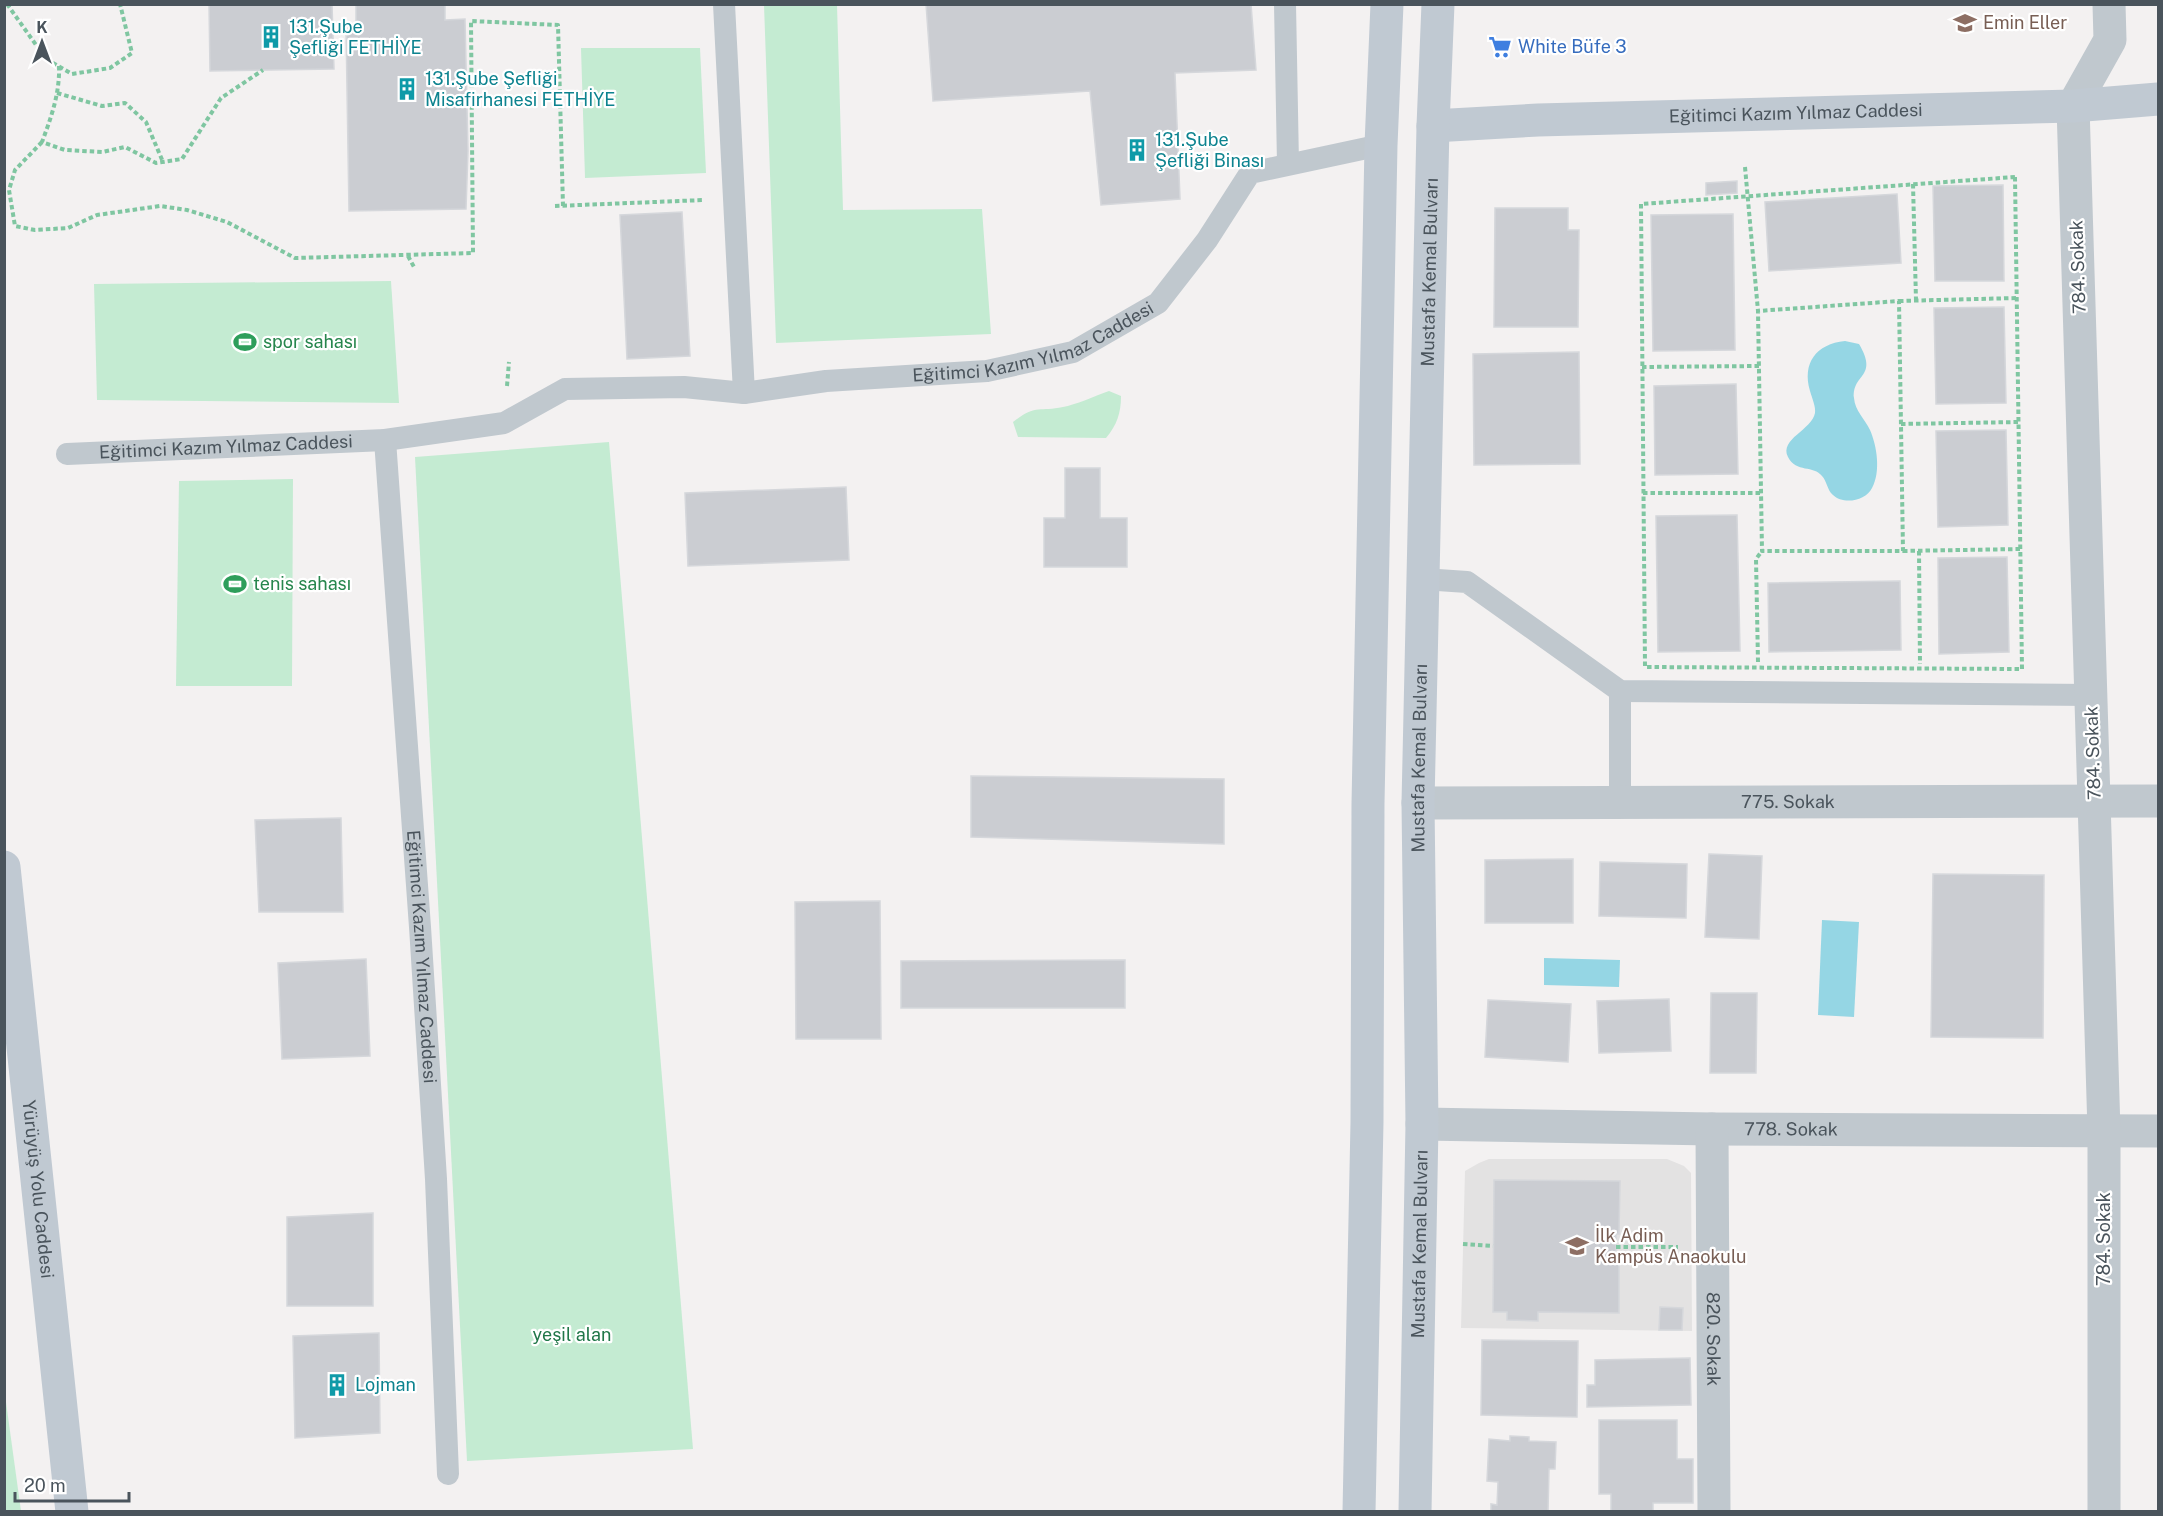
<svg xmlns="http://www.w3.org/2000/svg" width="2163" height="1516" font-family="'Public Sans',sans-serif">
  <rect width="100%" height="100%" fill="#f3f1f1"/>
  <polygon fill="#e3e2e2" points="1489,1159 1667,1159 1684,1166 1691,1173 1692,1331 1461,1328 1465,1171 1479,1163"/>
  <g fill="#c4ebd2">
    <polygon points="764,5 837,5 843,210 982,209 991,334 776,343"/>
    <polygon points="581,48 700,48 706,173 585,178"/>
    <polygon points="391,281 399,403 97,400 94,284"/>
    <path d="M1109 391 1121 396C1121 413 1117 425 1106 438L1018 437 1013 422C1036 404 1039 412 1063 407 1075 405 1095 396 1109 391Z"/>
    <polygon points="609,442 693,1449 467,1461 415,457"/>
    <polygon points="293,479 292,686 176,686 179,481"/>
    <polygon points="4,1395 5,1395 21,1511 5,1511"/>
  </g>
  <g fill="#95d6e4">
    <path d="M1845 341 1859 344C1879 378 1852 373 1854 398 1855 411 1865 419 1870 430 1877 446 1881 472 1872 488 1866 501 1843 505 1833 495 1827 490 1827 481 1822 476 1814 465 1796 473 1788 457 1779 439 1812 430 1815 413 1816 407 1812 398 1810 391 1802 363 1816 344 1845 341Z"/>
    <polygon points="1822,920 1859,922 1854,1017 1818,1015"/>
    <polygon points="1544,958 1620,960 1619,987 1544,985"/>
  </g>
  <g fill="#cbcdd2" stroke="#d5d7db" stroke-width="1.5">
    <polygon points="209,4 332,4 334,69 210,71"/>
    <polygon points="356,4 445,4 445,20 465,19 468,151 466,209 349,211 346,28 356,28"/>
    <polygon points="926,4 1251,4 1256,70 1175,73 1180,199 1101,205 1090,91 933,101"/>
    <polygon points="1737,181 1737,193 1706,195 1706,183"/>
    <polygon points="2003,185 2004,281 1935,281 1933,186"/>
    <polygon points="1897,194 1901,263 1769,271 1765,202"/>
    <polygon points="1495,208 1568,208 1568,230 1579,230 1578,327 1494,327"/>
    <polygon points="682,212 690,356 627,359 620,215"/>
    <polygon points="1733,214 1735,350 1653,351 1651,215"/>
    <polygon points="2004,307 2006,403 1936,404 1934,308"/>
    <polygon points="1579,352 1580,464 1474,465 1473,354"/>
    <polygon points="1736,384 1738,474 1655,475 1654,386"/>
    <polygon points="2006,430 2008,525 1938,527 1936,431"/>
    <polygon points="1065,468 1100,468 1100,518 1127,518 1127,567 1044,567 1044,518 1065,518"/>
    <polygon points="846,487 849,560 688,566 685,493"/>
    <polygon points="1737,515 1740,651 1658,652 1656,516"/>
    <polygon points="2007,557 2009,652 1939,654 1938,558"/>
    <polygon points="1900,581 1901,650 1769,652 1768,583"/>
    <polygon points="971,776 1224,779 1224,844 971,837"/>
    <polygon points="341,818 343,912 259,912 255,820"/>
    <polygon points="1709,854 1762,856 1759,939 1705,937"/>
    <polygon points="1573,859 1573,923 1485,923 1485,860"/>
    <polygon points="1600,862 1687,864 1686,918 1599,916"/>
    <polygon points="1933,874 2044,875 2043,1038 1931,1037"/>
    <polygon points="880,901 881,1039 796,1039 795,902"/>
    <polygon points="366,959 370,1056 282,1059 278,963"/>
    <polygon points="1125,960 1125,1008 901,1008 901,961"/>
    <polygon points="1711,993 1757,993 1756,1073 1710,1073"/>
    <polygon points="1669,999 1671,1051 1599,1053 1597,1001"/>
    <polygon points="1488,1000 1571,1004 1568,1062 1485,1057"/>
    <polygon points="1494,1180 1620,1181 1619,1234 1616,1234 1616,1261 1619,1261 1619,1313 1538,1312 1538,1321 1507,1320 1507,1312 1493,1312"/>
    <polygon points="373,1213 373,1306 287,1306 287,1217"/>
    <polygon points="1660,1307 1683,1308 1682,1330 1659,1330"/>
    <polygon points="379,1333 380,1433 295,1438 293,1336"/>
    <polygon points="1482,1340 1578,1341 1577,1417 1481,1415"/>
    <polygon points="1690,1358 1691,1405 1587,1407 1587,1385 1595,1385 1595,1360"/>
    <polygon points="1599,1420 1677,1420 1677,1459 1693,1459 1693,1503 1653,1503 1653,1512 1611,1512 1611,1494 1599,1494"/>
    <polygon points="1510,1436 1529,1437 1529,1441 1556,1442 1555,1469 1549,1469 1548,1512 1491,1512 1491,1504 1497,1505 1498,1482 1487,1481 1489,1439 1510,1441"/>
  </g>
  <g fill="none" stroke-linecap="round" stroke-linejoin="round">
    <g stroke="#7fc6a1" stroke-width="4" stroke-dasharray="4.5 3" stroke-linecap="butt">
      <polyline points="7,4 46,59 72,74 110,68 132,53 120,4"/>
      <path d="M59 66C60 93 51 118 42 142L65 150 102 152 125 147 156 163 182 159 221 98 263 70"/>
      <polyline points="57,93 102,106 125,103 146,122 163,162"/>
      <polyline points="42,142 15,170 9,190 15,226 35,230 68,228 97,215 160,206 187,210 227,222 295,258 473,253 471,21 558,25 563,206"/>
      <polyline points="1745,167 1758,311 1762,551 1903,551 1899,301 1758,311"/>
      <polygon points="2015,177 2022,669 1645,667 1641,204"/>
      <polyline points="1913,184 1916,300"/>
      <polyline points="555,206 704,200"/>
      <polyline points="408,256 414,267"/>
      <polyline points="1899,301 2017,298"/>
      <polyline points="1642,367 1759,366"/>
      <polyline points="507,386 509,362"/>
      <polyline points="1901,424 2019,422"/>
      <polyline points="1643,493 1761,493"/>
      <polyline points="1903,551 2020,549"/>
      <polyline points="1919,551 1920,664"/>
      <polyline points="1758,662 1756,559 1762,551"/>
      <polyline points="1463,1244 1493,1246"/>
      <polyline points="1616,1247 1678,1247"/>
    </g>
    <g stroke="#c0c8ce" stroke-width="22">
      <polyline points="724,4 744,393"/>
      <polyline points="1285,4 1288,164"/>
      <path id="s1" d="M385 440 420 927 436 1179 448 1474"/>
      <path id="s2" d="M67 454 385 440 504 423 565 389 684 387 744 393 826 381 987 371 1073 352 1158 303 1207 240 1250 173 1381 145"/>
      <polyline points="1423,579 1467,582 1620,691 2091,695"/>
      <polyline points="1620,691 1620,802"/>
    </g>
    <g stroke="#c0c8ce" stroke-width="33">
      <path id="s3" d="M1418 803 2158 801"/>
      <path id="s4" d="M1422 1124 1712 1129 2158 1131"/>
      <path id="s5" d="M1712 1129 1714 1512"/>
      <polyline points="2104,1512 2104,1131 2073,106 2110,40 2109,4"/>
    </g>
    <g stroke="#c0c9d2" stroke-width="33">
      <path id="s6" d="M1433 126 1538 120 2073 106 2158 99"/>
      <path id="s7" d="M4 867 72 1512"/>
      <polyline points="1359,1512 1367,1122 1368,804 1381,145 1387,4"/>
      <path id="s8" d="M1415 1512 1422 1124 1418 803 1433 126 1438 4"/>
    </g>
  </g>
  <defs>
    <g id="school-bare" transform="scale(1.8)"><path d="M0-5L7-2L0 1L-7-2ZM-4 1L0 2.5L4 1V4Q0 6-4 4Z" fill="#8d6e63" stroke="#fff" stroke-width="2.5" paint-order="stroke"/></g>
    <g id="building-bare" transform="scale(1.8)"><path d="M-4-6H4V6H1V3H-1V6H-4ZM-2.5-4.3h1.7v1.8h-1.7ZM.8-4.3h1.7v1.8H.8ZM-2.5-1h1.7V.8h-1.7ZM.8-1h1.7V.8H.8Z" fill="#0f9aa8" stroke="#fff" stroke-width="2.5" paint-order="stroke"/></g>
    <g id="supermarket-bare" transform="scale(1.8)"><path d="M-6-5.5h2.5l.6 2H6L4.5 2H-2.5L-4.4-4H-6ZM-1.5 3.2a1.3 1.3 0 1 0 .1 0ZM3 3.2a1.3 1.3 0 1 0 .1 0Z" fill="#3f7fe0" stroke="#fff" stroke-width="2.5" paint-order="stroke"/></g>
    <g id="stadium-bare" transform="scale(1.8)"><path d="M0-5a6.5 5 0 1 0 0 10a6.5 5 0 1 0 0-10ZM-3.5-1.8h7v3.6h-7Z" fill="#2e9e5b" stroke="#fff" stroke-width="2.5" paint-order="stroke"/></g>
  </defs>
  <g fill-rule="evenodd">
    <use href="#school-bare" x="1965" y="23"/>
    <use href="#building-bare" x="271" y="37"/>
    <use href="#supermarket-bare" x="1500" y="47"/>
    <use href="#building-bare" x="407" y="89"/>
    <use href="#building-bare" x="1137" y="150"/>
    <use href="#stadium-bare" x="245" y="342"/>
    <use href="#stadium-bare" x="235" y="584"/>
    <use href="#school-bare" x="1577" y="1246"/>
    <use href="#building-bare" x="337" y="1385"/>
  </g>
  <g text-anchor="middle" stroke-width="4.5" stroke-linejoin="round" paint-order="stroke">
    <g font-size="18" fill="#785e54" stroke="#fff" text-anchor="start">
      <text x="1983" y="29">Emin Eller</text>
      <text x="1595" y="1242">İlk Adim<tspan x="1595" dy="21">Kampüs Anaokulu</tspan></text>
    </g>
    <g font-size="18" fill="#0d838f" stroke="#fff" text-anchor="start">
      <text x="289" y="33">131.Şube<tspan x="289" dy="21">Şefliği FETHİYE</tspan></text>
      <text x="425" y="85">131.Şube Şefliği<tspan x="425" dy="21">Misafirhanesi FETHİYE</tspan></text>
      <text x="1155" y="146">131.Şube<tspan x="1155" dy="21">Şefliği Binası</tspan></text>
      <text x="355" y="1391">Lojman</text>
    </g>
    <g font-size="18" fill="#366cbe" stroke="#fff" text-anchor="start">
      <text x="1518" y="53">White Büfe 3</text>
    </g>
    <g font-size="18" fill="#4a545c" stroke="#fff">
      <text dy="6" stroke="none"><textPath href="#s6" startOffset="363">Eğitimci Kazım Yılmaz Caddesi</textPath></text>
      <text transform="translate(2078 267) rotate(-92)" y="6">784. Sokak</text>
      <text dy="6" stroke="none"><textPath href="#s8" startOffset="1240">Mustafa Kemal Bulvarı</textPath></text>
      <text dy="6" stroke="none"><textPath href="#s2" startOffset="984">Eğitimci Kazım Yılmaz Caddesi</textPath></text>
      <text dy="6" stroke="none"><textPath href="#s2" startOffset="159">Eğitimci Kazım Yılmaz Caddesi</textPath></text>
      <text transform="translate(2093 753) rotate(-92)" y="6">784. Sokak</text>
      <text dy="6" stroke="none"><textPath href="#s8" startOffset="754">Mustafa Kemal Bulvarı</textPath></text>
      <text dy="6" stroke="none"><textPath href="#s3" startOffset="370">775. Sokak</textPath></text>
      <text dy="6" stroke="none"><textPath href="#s1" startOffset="518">Eğitimci Kazım Yılmaz Caddesi</textPath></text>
      <text dy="6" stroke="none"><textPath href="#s4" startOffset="369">778. Sokak</textPath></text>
      <text dy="6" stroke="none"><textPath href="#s7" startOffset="324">Yürüyüş Yolu Caddesi</textPath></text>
      <text transform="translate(2104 1239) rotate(-90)" y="6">784. Sokak</text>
      <text dy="6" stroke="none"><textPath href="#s8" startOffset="268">Mustafa Kemal Bulvarı</textPath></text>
      <text dy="6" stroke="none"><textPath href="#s5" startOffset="210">820. Sokak</textPath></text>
    </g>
    <g font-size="18" fill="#27864d" stroke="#fff" text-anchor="start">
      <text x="263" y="348">spor sahası</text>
      <text x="253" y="590">tenis sahası</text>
    </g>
    <g font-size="18" fill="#217749" stroke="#fff">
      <text x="572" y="1341">yeşil alan</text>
    </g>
  </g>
  <rect width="2163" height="1516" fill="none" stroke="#4a545c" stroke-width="12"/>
  <g transform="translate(42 42)" stroke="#ffffff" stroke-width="4.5" paint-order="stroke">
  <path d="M0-4.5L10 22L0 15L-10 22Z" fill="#4a545c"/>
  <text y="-9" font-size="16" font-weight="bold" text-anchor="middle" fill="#4a545c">K</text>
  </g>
  <path d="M15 1492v9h114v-9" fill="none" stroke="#4a545c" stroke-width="3"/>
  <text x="24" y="1492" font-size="18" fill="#4a545c" stroke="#ffffff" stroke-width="4.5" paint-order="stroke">20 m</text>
</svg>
